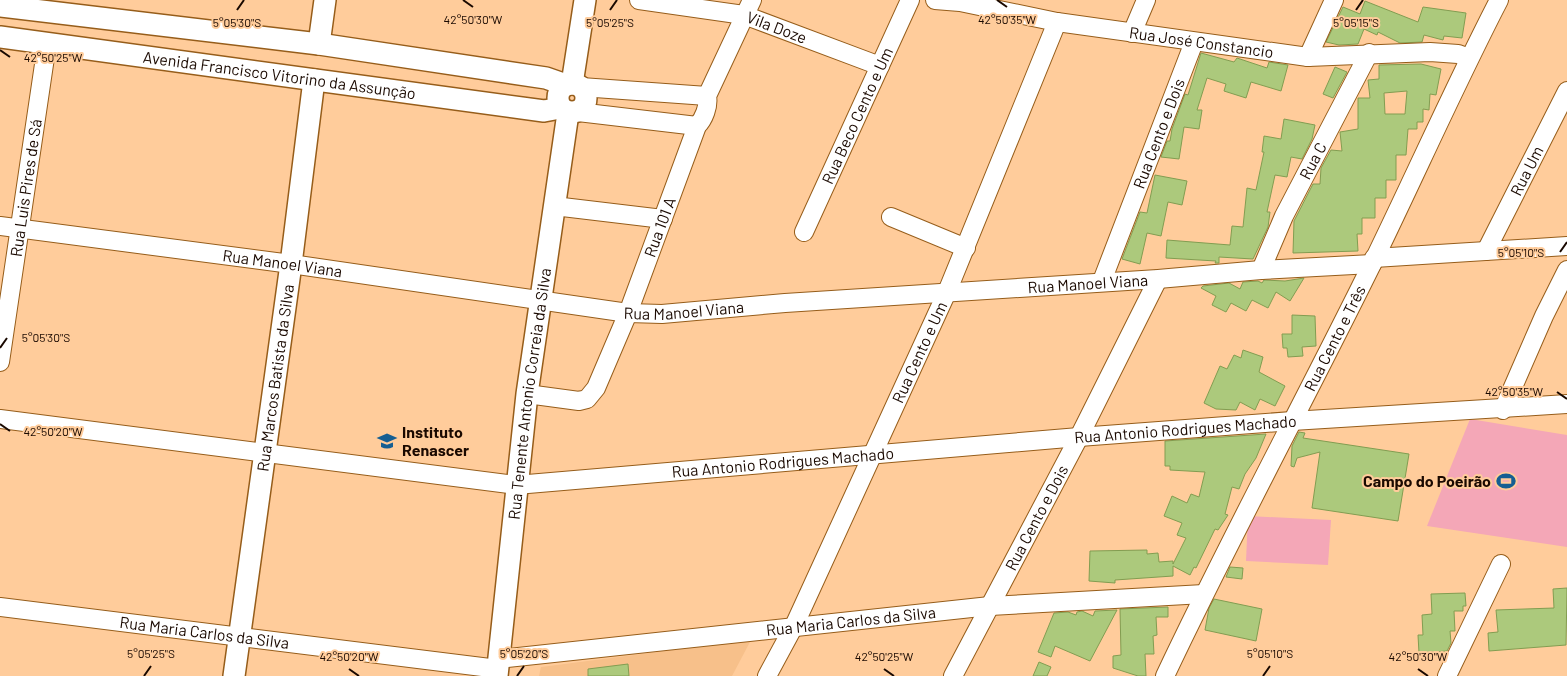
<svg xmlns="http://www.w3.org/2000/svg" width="1567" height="676" font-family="Barlow,sans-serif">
  <rect width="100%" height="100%" fill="#ffcc9b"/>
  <polygon fill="#f7c08a" points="751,640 732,676 539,676 541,667"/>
  <g fill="#f4a7b7">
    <polygon points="1470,419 1567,435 1567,547 1427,526"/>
    <polygon points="1248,516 1331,520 1328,565 1246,561"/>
  </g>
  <g fill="#acc97c" stroke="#829d51" fill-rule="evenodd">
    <polygon points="1365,1 1418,22 1423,7 1466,13 1462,38 1444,36 1443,40 1424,35 1422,42 1400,43 1378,32 1377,35 1364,29 1358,44 1339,45 1326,42 1343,7 1360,14"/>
    <polygon points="1201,53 1234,62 1237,58 1267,68 1269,62 1288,65 1281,91 1251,82 1246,98 1224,91 1226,84 1207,78 1197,110 1202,110 1199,129 1184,127 1179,159 1161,157 1167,141 1170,141 1172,129 1185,94 1188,95"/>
    <path d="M1421 64 1441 69 1436 95 1430 94 1429 110 1423 109V122H1417V129H1408L1406 155H1396V180H1386V198H1375V218H1362V234H1357L1358 251 1293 253 1294 221 1313 184H1320L1321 168 1331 150 1342 151 1340 132 1358 129V98H1370L1368 80 1379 79V65ZM1407 91 1405 114H1385L1384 93Z"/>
    <polygon points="1335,67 1347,72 1333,98 1323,94"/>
    <polygon points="1284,119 1315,125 1312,139 1302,159 1291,157 1287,177 1275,175 1267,212 1270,212 1268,227 1253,259 1219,257 1219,263 1215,263 1216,261 1166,258 1167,240 1230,245 1232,226 1243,227 1247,188 1256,190 1264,152 1262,152 1264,136 1281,139"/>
    <polygon points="1155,175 1187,181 1182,205 1168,202 1161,236 1147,233 1140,264 1122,259 1140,212 1147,213"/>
    <polygon points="1304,278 1290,301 1276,292 1268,308 1252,300 1246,311 1231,303 1226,312 1212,305 1216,296 1201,288 1203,286 1229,283 1240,289 1243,282 1258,281 1262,283 1264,280 1285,281"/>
    <polygon points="1292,315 1315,316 1316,346 1302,347 1303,356 1288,357 1287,348 1283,348 1282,334 1292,334"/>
    <polygon points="1243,350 1263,357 1259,372 1285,386 1275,406 1260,399 1255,410 1240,402 1236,410 1216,409 1204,403 1220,366 1227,369 1234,355 1241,358"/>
    <polygon points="1299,432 1305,433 1303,438 1409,454 1398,521 1312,508 1320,452 1297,458 1294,467 1291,466 1292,446"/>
    <polygon points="1266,434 1256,458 1245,474 1239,489 1232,487 1225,514 1228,515 1218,530 1215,529 1196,568 1194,567 1190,575 1173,566 1173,576 1115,580 1115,583 1089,581 1090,551 1147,550 1147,554 1158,553 1159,562 1173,561 1173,564 1186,538 1177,535 1182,523 1164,516 1172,496 1187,503 1191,494 1199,497 1205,472 1170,470 1170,466 1165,466 1165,441"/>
    <polygon points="1230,567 1243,568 1242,579 1226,577"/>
    <polygon points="1567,588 1566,645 1489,651 1488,633 1498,632 1496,610 1554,608 1553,589"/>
    <polygon points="1465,593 1466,606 1463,606 1463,611 1454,611 1455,631 1450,631 1451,643 1447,651 1419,653 1418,635 1423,635 1422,615 1432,614 1431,594"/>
    <polygon points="1214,599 1262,609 1256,641 1205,630 1209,608"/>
    <polygon points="1168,607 1168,617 1156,617 1157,635 1153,636 1154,654 1145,654 1146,676 1138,676 1113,668 1113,656 1121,655 1120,609"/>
    <polygon points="1117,610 1090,661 1055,646 1051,657 1038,652 1054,613 1068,612 1076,615 1077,612 1082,611 1093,616 1095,611"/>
    <polygon points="1039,662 1051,667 1047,676 1033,676"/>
    <polygon points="628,664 629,676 588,676 588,669"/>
  </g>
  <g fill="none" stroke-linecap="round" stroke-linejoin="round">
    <g stroke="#965d1a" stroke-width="20">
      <g id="minor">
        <path id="s1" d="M639 0 744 15 880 66"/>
        <path id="s2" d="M935 0 960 2 1057 22 1308 57 1430 52 1458 54 1469 58"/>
        <polyline points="1132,33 1146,0"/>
        <polyline points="1308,57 1334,0"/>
        <polyline points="581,87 707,96"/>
        <polyline points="578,112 697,126"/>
        <polyline points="554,206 663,219"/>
        <polyline points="891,217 966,248"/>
        <path id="s3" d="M0 226 291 264 628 313 662 314 785 303 1158 279 1261 270 1372 264"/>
        <path id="s4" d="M804 232 910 0"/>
        <path id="s5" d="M1486 251 1567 91"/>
        <polyline points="1374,258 1567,246"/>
        <path id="s6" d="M1261 270 1284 216 1369 53"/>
        <path id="s7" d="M1102 281 1194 42"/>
        <path id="s8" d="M0 362 47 44"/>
        <path id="s9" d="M527 394 579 401 587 399 596 388 628 313 697 126C704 119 709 106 707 96L752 0"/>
        <polyline points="1503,410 1544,316 1567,270"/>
        <path id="s10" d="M0 419 516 485 1079 437 1292 421 1567 404"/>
        <path id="s11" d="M0 607 498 669"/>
        <path id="s12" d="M499 659 990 606 1204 594"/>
        <path id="s13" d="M767 676 794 626 947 292 1057 22"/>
        <path id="s14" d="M953 676 1079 437 1158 279"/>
        <path id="s15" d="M1165 676C1230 538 1303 404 1371 266 1414 178 1454 87 1499 0"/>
        <polyline points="1447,676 1501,564"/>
      </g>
    </g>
    <g stroke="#965d1a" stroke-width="24">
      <g id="major">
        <polyline points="0,6 319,44 546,78 566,85"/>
        <path id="s16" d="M0 37 544 111 560 108"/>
        <polyline points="319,44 325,0"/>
        <circle cx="572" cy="98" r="14"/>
        <polyline points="572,84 585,0"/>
        <path id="s17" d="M234 676 291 264 314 80"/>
        <path id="s18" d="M497 676 527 394 568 113"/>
      </g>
    </g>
    <use href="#minor" stroke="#fff" stroke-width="18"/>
    <use href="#major" stroke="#fff" stroke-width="21"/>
  </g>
  <path fill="none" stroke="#1a0900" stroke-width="2" d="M463 0 473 7M997 0 1007 7M237 10 244 0M610 10 617 0M1356 10 1363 0M0 50 10 57M1560 252 1567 242M0 348 7 338M1557 392 1567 399M0 424 10 431M349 669 359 676M884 669 894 676M1418 669 1428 676M144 676 151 666M517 676 524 666M1263 676 1270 666"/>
  <defs>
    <g id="school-bare" transform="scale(1.5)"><path d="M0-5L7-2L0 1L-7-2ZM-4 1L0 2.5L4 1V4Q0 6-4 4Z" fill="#155e92" stroke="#ffcc9b" stroke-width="2.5" paint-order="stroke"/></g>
    <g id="stadium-bare" transform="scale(1.5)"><path d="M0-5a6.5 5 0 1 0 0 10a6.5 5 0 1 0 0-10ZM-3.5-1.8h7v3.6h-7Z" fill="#155e92" stroke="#ffcc9b" stroke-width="2.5" paint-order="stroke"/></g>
  </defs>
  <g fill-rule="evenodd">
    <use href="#school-bare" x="387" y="441"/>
    <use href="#stadium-bare" x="1506" y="481"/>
  </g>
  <g text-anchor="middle" stroke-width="4" stroke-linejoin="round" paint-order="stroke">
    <g font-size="16" fill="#1a0900" stroke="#ffcc9b">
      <text dy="6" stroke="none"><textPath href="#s1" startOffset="141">Vila Doze</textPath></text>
      <text dy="6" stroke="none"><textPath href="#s2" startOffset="270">Rua José Constancio</textPath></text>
      <text dy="6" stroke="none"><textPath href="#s16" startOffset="282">Avenida Francisco Vitorino da Assunção</textPath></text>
      <text dy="6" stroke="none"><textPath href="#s4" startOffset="128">Rua Beco Cento e Um</textPath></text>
      <text dy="6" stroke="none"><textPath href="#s7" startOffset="158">Rua Cento e Dois</textPath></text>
      <text dy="6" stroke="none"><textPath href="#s6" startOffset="121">Rua C</textPath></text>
      <text dy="6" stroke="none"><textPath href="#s5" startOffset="90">Rua Um</textPath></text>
      <text dy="6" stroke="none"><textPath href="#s8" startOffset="176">Rua Luis Pires de Sá</textPath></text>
      <text dy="6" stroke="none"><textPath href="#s9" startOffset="248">Rua 101 A</textPath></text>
      <text dy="6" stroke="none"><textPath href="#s3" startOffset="285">Rua Manoel Viana</textPath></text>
      <text dy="6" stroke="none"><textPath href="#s3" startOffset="1095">Rua Manoel Viana</textPath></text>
      <text dy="6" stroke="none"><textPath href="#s3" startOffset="690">Rua Manoel Viana</textPath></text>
      <text dy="6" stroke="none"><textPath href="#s15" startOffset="378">Rua Cento e Três</textPath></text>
      <text dy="6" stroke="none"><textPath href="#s13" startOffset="358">Rua Cento e Um</textPath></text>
      <text dy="6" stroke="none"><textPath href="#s17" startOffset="301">Rua Marcos Batista da Silva</textPath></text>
      <text dy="6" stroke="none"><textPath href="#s18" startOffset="284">Rua Tenente Antonio Correia da Silva</textPath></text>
      <text dy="6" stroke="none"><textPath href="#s10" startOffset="1192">Rua Antonio Rodrigues Machado</textPath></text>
      <text dy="6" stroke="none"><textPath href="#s10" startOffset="788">Rua Antonio Rodrigues Machado</textPath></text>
      <text dy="6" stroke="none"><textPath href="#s14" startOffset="179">Rua Cento e Dois</textPath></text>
      <text dy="6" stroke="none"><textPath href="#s12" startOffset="354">Rua Maria Carlos da Silva</textPath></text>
      <text dy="6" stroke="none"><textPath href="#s11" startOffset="206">Rua Maria Carlos da Silva</textPath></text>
    </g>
    <g font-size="16" font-weight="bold" fill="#1a0900" stroke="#ffcc9b" text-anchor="start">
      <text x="402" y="438">Instituto<tspan x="402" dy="18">Renascer</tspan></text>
      <text x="1491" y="487" text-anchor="end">Campo do Poeirão</text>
    </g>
  </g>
  <g font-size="12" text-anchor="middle" fill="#1a0900" stroke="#ffcc9b" stroke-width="4" stroke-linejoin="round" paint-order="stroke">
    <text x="473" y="24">42°50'30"W</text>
    <text x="1007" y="24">42°50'35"W</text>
    <text x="237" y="27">5°05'30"S</text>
    <text x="610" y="27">5°05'25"S</text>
    <text x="1356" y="27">5°05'15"S</text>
    <text x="53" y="62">42°50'25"W</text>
    <text x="1521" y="257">5°05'10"S</text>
    <text x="46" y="342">5°05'30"S</text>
    <text x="1514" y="396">42°50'35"W</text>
    <text x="53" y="436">42°50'20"W</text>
    <text x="151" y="658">5°05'25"S</text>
    <text x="524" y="658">5°05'20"S</text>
    <text x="1270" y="658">5°05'10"S</text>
    <text x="349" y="661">42°50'20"W</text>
    <text x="884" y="661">42°50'25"W</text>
    <text x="1418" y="661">42°50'30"W</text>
  </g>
</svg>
